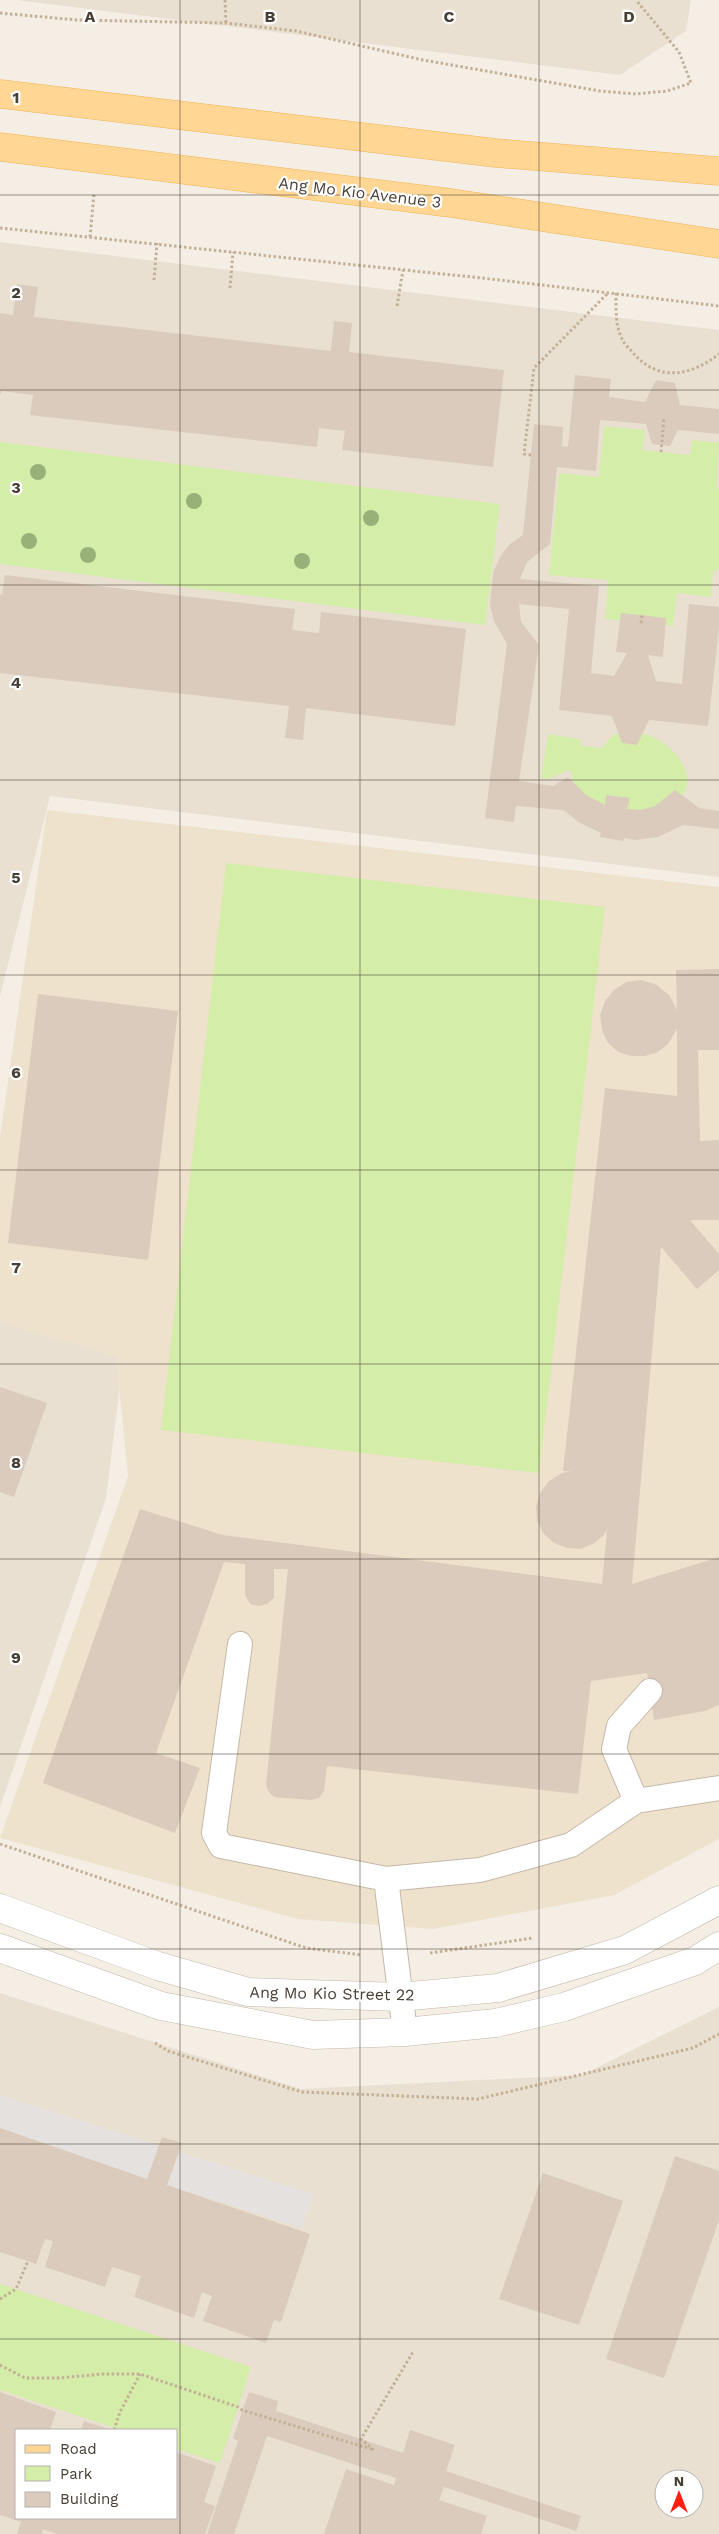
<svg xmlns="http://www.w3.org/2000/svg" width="719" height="2534" viewBox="0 0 719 2534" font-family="'Work Sans',sans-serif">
<rect width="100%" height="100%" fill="#f4eee5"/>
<g fill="#e9e0d2" fill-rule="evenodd">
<polygon points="16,0 691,0 686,31 620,75"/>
<polygon points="0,242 719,330 719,877 50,796 0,996"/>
<polygon points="0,1282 127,1327 106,1498 0,1807"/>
<path d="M 0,1993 L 301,2089 L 582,2075 L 719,2007 L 719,2534 L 0,2534 ZM 16,2430 L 176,2430 L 176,2518 L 16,2518 ZM 664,2479 L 694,2479 L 694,2509 L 664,2509 Z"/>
</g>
<polygon fill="#efe2cd" points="47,810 719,887 719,1839 614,1895 433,1929 298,1919 0,1838 128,1476 116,1356 0,1322 0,1137"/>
<g fill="#d4eda9">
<polygon points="604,426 645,430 643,450 690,455 692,440 719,443 717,488 719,489 719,568 713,573 711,597 677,593 673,626 605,619 608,580 549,575 559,473 599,477"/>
<polygon points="0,442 500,504 485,625 0,564"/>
<path d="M 620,732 C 631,732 641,732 651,736 C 671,744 700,774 682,796 C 666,816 606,813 587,799 C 578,792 572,781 570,770 L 548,779 L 541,778 L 548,734 L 579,739 L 582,746 L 602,748 L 611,737 Z"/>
<polygon points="226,863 605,907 539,1473 161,1430"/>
<polygon points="0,2284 251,2367 220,2463 176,2449 176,2430 121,2430 0,2390"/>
</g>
<polygon fill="#e4e1de" points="0,2095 313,2194 302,2228 0,2132"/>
<g fill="#dacbbc">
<polygon points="17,284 38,287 34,317 331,351 334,321 352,323 349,352 504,370 493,467 342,450 345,431 319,428 317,447 30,415 33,395 2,391 0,395 0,313 13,315"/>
<polygon points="575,375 611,379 609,397 645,402 656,380 675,383 680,405 719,409 719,434 678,430 670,446 652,444 646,424 600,420 596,471 557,467 550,544 527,562 520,579 599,586 591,673 614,676 627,653 616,652 621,613 666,618 663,657 648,655 656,681 682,684 689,604 719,607 719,628 708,726 649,720 637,745 622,743 612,716 559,710 569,609 519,604 521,622 539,645 519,781 553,786 568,777 586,795 605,805 606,795 630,798 627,809 641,810 655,806 675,790 699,808 719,811 719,829 683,825 658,837 635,840 624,838 623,841 600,837 601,833 580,823 563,810 516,806 514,822 485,818 507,644 494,621 490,606 493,573 500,557 510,544 523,535 534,424 563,427 562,446 568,447"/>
<polygon points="5,575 295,609 292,630 319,633 321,612 466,629 455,726 306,708 303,740 285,738 289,706 0,673 0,594 2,595"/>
<polygon points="719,969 719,1050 698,1050 700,1141 719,1140 719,1220 690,1220 719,1254 719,1270 697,1289 661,1247 632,1584 719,1557 719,1705 705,1711 654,1720 647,1673 591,1681 578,1794 327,1766 324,1791 319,1798 311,1800 274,1797 268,1791 266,1785 288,1569 274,1569 274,1598 267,1604 259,1606 250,1604 245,1595 245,1564 224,1562 156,1753 200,1768 175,1833 43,1783 140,1509 223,1535 602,1584 607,1530 604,1535 593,1544 580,1549 567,1548 554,1543 544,1534 537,1521 536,1507 540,1493 549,1481 562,1473 571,1471 563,1471 605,1088 677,1096 677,1029 668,1044 658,1052 645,1056 631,1056 618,1052 608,1043 602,1030 600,1015 605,1001 614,990 626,982 641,980 657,985 670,996 677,1010 676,970"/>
<polygon points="38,994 178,1011 148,1260 8,1243"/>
<polygon points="0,1387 47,1403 14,1497 0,1492"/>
<polygon points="0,2128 147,2179 162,2137 182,2143 167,2185 310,2234 281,2322 274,2320 266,2343 203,2321 212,2296 202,2292 194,2318 134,2297 141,2276 112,2267 105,2287 45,2267 53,2241 45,2239 36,2264 0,2252"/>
<polygon points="675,2156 719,2171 719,2220 664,2378 606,2359"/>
<polygon points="543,2173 623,2201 579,2325 499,2299"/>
<polygon points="0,2392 56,2412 50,2430 16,2430 16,2518 176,2518 176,2452 216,2466 204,2502 215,2506 205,2534 57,2534 43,2529 42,2534 17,2534 21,2522 0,2515"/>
<polygon points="249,2392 278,2401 276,2411 403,2453 410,2430 455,2445 446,2471 581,2516 576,2531 444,2487 439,2500 487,2516 481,2534 324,2534 346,2469 394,2485 396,2478 267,2436 234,2534 207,2534 238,2441 233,2438"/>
<polygon points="84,2421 112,2430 81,2430"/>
</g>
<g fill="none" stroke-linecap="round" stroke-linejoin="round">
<g stroke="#c4b8a9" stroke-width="26">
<g id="service">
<polyline points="240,1644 214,1833 221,1846 386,1879 480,1870 571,1845 636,1801 719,1788"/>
<polyline points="636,1801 614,1749 619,1726 650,1691"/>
<polyline points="386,1879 405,2032"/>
</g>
</g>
<g stroke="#c4b8a9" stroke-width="29">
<g id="minor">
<polyline points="0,1908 158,1966 248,1992 400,1997 498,1988 625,1950 719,1900"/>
<polyline points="0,1948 161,2006 313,2035 405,2032 496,2023 564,2007 695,1961 719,1946"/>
</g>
</g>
<g stroke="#efb457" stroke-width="29">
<g id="primary">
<polyline points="0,94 496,153 719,171"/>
<polyline points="0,147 451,203 719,244"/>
</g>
</g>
<g stroke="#c4b096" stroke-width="3" stroke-dasharray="2.5 2.5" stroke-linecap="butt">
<polyline points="225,0 226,23"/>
<polyline points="0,13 77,20 226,23 296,31 423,60 600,91 636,94 667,91 691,83 679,52 636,0"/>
<polyline points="0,228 491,279 719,306"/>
<polyline points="90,237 94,194"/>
<polyline points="154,280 157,243"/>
<polyline points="230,288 233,252"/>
<path d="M 616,293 C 616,309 615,325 622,339 C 624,344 630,349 634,354 C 660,383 692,375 719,354"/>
<polyline points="397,306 403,270"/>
<polyline points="661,452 664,418"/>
<polyline points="531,455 524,454 534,368 608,293"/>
<polyline points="641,623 642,615"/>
<polyline points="0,1844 306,1948 362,1955"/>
<polyline points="430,1953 533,1938"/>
<polyline points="155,2043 168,2051 302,2092 478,2099 693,2048 719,2034"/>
<polyline points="0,2299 16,2289 28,2261"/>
<polyline points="0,2365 25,2378 59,2378 102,2374 140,2374 238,2407 242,2410 374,2450 361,2439 413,2352"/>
<polyline points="114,2430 120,2412 140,2374"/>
</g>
<use href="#service" stroke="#fff" stroke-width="24"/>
<use href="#minor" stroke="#fff" stroke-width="28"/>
<use href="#primary" stroke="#ffd693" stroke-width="28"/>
</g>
<g fill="#98b179">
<circle cx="38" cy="472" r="8"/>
<circle cx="194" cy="501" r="8"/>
<circle cx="371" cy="518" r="8"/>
<circle cx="29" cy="541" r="8"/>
<circle cx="88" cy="555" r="8"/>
<circle cx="302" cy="561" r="8"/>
</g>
<path fill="none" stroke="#473e34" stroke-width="1" stroke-opacity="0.55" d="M 180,0 L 180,2534M 360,0 L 360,2534M 539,0 L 539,2534M 0,195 L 719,195M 0,390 L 719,390M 0,585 L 719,585M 0,780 L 719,780M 0,975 L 719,975M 0,1170 L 719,1170M 0,1364 L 719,1364M 0,1559 L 719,1559M 0,1754 L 719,1754M 0,1949 L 719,1949M 0,2144 L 719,2144M 0,2339 L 719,2339"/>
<g text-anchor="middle" stroke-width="4.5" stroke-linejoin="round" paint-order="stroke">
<g font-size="16" fill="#473e34" stroke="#fff">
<text transform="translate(360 192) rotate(7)" y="6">Ang Mo Kio Avenue 3</text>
<text transform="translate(332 1993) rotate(1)" y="6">Ang Mo Kio Street 22</text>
</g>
</g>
<g font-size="16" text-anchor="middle" font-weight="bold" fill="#473e34" stroke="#fff" stroke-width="4.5" stroke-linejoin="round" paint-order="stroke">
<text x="90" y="22">A</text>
<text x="270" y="22">B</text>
<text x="449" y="22">C</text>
<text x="629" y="22">D</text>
<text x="16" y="103">1</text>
<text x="16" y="298">2</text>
<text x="16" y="493">3</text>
<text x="16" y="688">4</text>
<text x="16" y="883">5</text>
<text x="16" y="1078">6</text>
<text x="16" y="1273">7</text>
<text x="16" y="1468">8</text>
<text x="16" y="1663">9</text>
</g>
<rect x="15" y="2429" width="162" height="90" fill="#ffffff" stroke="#b5b2ae"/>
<rect x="25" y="2445" width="25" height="8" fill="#ffd693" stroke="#b5b2ae"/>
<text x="60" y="2454" font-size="15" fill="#473e34">Road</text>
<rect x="25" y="2466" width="25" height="15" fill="#d4eda9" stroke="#b5b2ae"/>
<text x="60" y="2479" font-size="15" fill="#473e34">Park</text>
<rect x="25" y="2492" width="25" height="15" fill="#dacbbc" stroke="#b5b2ae"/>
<text x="60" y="2504" font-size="15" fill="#473e34">Building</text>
<g transform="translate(679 2494)"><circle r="24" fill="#ffffff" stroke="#b5b2ae"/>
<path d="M0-4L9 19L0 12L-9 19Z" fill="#ff1f11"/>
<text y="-8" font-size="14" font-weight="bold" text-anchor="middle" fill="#473e34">N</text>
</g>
</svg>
